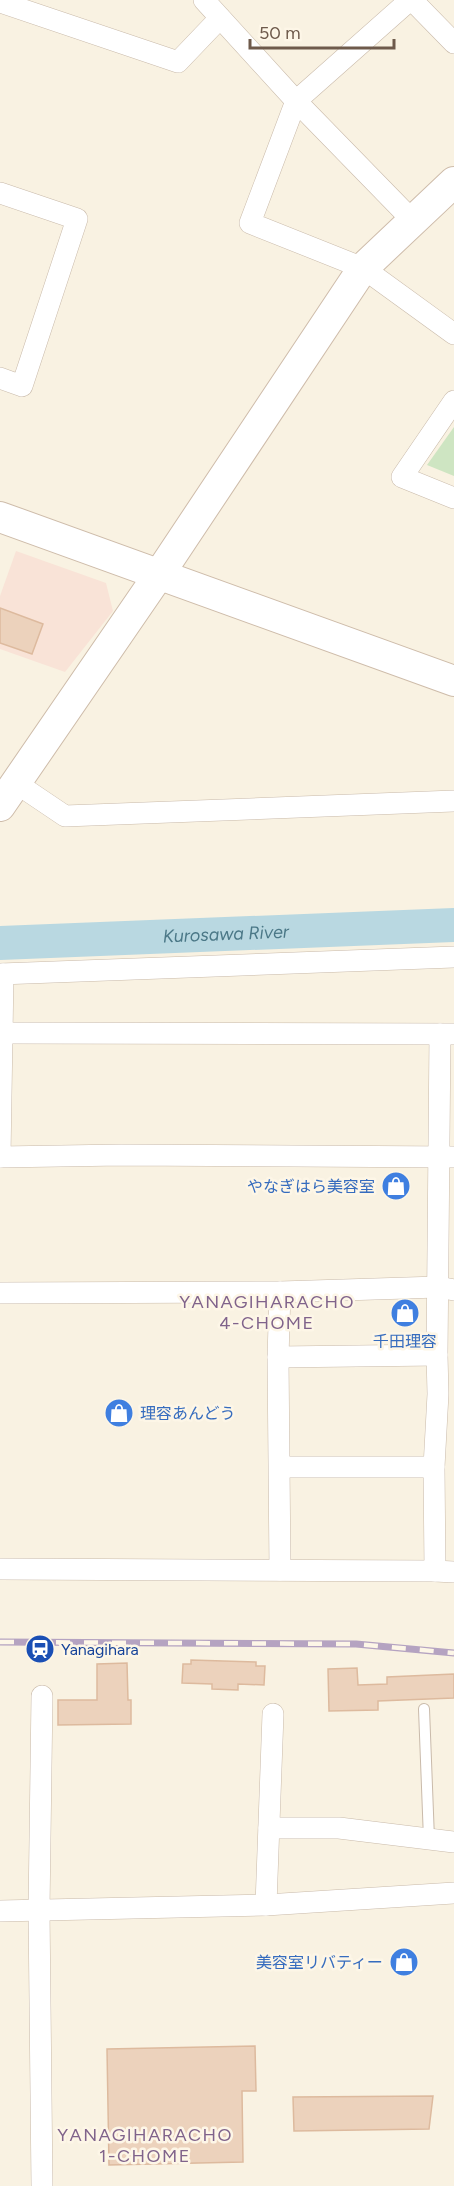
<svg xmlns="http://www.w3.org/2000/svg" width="454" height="2186" viewBox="0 0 454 2186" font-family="Figtree,'Noto Sans JP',sans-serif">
<rect width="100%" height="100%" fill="#f9f2e2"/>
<polygon fill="#f9e3d7" points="16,551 106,583 113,611 65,672 0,649 0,596"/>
<polygon fill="#cee5c2" points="454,427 454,476 427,465"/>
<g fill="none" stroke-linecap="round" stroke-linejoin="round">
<path stroke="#b9d8e1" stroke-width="34" id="s1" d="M 0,943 L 454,925"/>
</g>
<g fill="#ecd2bc" stroke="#ddba9e" stroke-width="1.5">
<polygon points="0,608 43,624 32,654 0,643"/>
<polygon points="191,1660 256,1662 256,1666 265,1666 264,1685 238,1684 238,1690 212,1689 212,1684 182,1683 183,1664 191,1664"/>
<polygon points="127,1663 128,1700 131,1700 131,1724 58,1725 58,1700 97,1700 97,1664"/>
<polygon points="357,1668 358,1685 387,1684 387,1677 454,1674 454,1698 378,1701 378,1710 329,1711 328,1669"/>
<polygon points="255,2046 256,2091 242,2091 243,2162 109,2165 107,2049"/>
<polygon points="433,2096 429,2129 294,2131 293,2097"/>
</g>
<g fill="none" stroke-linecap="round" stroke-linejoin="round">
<g stroke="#c9baaa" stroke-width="12">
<polyline id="lane" points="424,1709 429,1839"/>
</g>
<g stroke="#c9baaa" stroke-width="22">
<g id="street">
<polyline points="204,0 296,101 413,221"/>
<polyline points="410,0 296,101 250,223 363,268 454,334"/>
<polyline points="412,0 454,43"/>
<polyline points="0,2 178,62 220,18"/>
<polyline points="0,193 77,219 22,386 0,378"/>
<polyline points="454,401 402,477 454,498"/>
<polyline points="16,783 65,816 454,801"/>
<polyline points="0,974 454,957"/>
<polyline points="2,1033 454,1034"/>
<polyline points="0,1157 121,1155 454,1157"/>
<polyline points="0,1157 3,974"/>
<polyline points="0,1293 280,1292 438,1287 454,1290"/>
<polyline points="278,1357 437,1355"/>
<polyline points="280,1467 434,1467"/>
<polyline points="0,1569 435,1571 454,1572"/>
<polyline points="280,1570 278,1357 280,1292"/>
<polyline points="435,1571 434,1467 438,1394 437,1355 440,1034"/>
<polyline points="269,1828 339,1828 454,1842"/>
<polyline points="266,1905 273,1714"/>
<polyline points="0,1911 266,1905 454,1893"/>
<polyline points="42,2186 39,1910 42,1696"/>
</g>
</g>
<g stroke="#cebcaa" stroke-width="32">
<g id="secondary">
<polyline points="0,517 454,681"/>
<polyline points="0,806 160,573 363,268 454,182"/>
</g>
</g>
<use href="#lane" stroke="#fff" stroke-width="10"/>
<use href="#street" stroke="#fff" stroke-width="21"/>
<use href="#secondary" stroke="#fff" stroke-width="30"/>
<g stroke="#b5a3c1" stroke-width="7">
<polyline id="rail" points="0,1642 356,1644 454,1653"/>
</g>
<use href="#rail" stroke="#fdf6e7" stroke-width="4.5" stroke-dasharray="14" stroke-linecap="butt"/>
</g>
<defs>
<g id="shop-disc" transform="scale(1.5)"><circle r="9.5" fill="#3f7fe0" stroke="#fdf6e7"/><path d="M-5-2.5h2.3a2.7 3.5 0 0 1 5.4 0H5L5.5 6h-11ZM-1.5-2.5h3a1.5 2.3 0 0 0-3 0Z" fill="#fff"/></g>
<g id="station-disc" transform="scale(1.5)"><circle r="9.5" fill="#1a4fb4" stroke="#fdf6e7"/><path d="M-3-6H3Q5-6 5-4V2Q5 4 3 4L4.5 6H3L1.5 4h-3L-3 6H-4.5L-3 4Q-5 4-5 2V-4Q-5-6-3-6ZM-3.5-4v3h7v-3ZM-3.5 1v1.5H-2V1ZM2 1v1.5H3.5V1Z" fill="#fff"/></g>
</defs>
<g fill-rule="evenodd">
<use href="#shop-disc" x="396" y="1186"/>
<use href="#shop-disc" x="405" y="1313"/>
<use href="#shop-disc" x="119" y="1413"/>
<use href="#station-disc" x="40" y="1649"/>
<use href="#shop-disc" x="404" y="1962"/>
</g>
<g text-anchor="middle" stroke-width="5" stroke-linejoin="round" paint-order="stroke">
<g font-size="16" fill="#366cbe" stroke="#fdf6e7" text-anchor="end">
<text x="375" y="1192">やなぎはら美容室</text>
<text x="405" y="1347" text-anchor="middle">千田理容</text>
<text x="140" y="1419" text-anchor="start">理容あんどう</text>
<text x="383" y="1968">美容室リバティー</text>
</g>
<g font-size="16" fill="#164399" stroke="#fdf6e7" text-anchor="start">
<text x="61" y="1655">Yanagihara</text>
</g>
<g font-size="18" font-style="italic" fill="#4b7887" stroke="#fdf6e7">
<text dy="6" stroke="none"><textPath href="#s1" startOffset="226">Kurosawa River</textPath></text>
</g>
<g font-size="18" letter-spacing="1.5" fill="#80638b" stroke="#fdf6e7">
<text x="267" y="1308">YANAGIHARACHO<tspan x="267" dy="21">4-CHOME</tspan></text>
<text x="145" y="2141">YANAGIHARACHO<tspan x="145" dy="21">1-CHOME</tspan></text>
</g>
</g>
<path d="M250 39v9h144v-9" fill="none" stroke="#6e5a4b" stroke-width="3"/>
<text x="259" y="39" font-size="18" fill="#6e5a4b" stroke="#fdf6e7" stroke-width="4.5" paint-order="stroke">50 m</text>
</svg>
